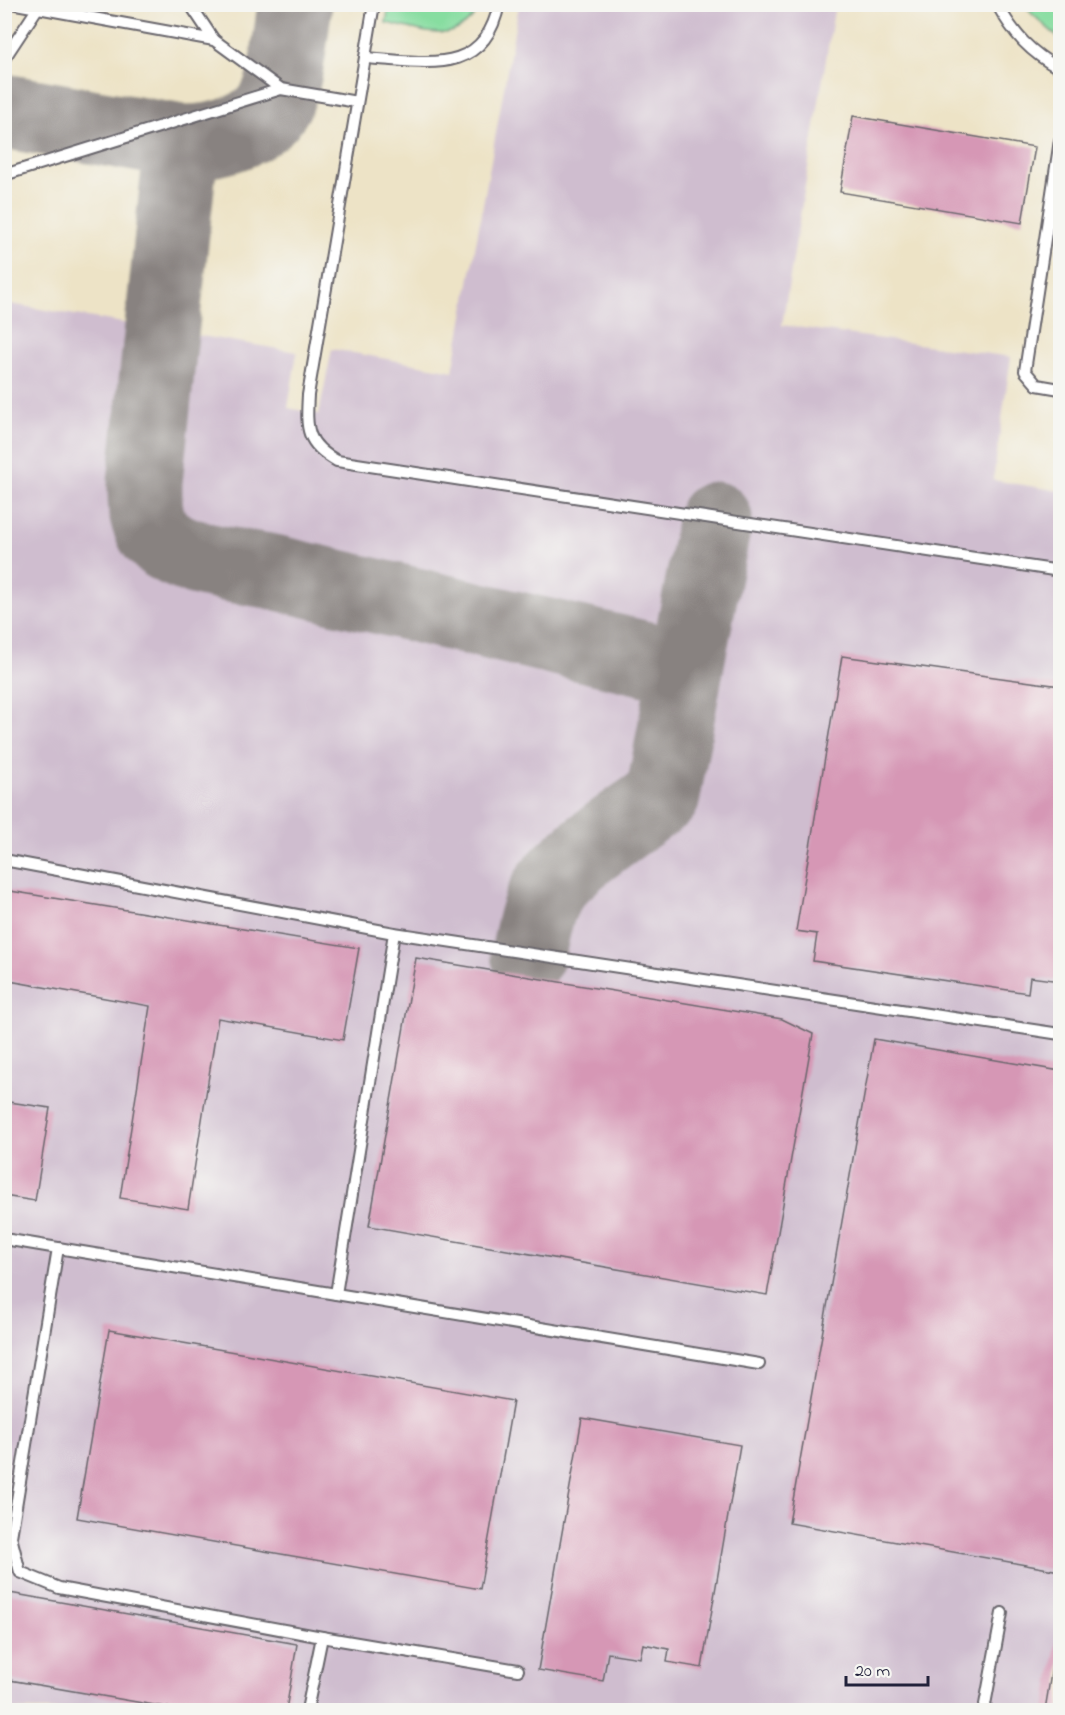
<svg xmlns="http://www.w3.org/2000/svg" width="1065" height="1715" viewBox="0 0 1065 1715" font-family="'Indie Flower',sans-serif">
<rect width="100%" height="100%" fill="#f6f6f2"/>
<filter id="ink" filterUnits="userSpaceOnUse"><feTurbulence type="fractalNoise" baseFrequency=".0167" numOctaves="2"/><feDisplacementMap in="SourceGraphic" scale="12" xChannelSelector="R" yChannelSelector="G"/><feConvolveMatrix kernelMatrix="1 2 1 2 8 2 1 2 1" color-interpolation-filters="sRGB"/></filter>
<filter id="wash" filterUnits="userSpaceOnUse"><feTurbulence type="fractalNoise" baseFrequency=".008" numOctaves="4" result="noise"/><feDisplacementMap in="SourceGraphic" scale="24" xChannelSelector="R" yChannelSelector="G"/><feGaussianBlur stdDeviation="1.35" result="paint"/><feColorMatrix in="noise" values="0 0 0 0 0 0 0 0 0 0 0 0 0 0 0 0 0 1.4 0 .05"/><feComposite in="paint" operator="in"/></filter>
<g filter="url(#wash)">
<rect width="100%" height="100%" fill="#ede3c6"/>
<polygon fill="#cfbdcf" points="519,5 835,5 782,325 1011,357 993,480 1060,491 1060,1710 5,1710 4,303 297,352 288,408 319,414 332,349 453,371"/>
<g fill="#87dda0" stroke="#54806e" stroke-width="1.5">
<path d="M 389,5 L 389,4 L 482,5 C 455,48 429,31 386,23 Z"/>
<polygon points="1025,5 1060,5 1060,39 1031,13"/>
</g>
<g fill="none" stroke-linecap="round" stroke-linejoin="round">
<g stroke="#888280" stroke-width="75">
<path d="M 4,111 L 182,142 C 220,142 269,130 281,88 C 289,61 291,31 295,4"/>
<path d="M 182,142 L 145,482 C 145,499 144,515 153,531 C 169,560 239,566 269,571 L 686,668 L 715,519"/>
<path d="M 528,954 C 533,931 536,907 550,887 C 572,857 631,820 663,796 L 686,668"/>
</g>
</g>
<g id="blocks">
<g fill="#d697b5">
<polygon points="853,116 1035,147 1022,223 840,192"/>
<polygon points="842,656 1060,686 1060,981 1030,977 1028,993 813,961 817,934 796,931"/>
<polygon points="4,890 359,948 343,1040 218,1018 188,1209 120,1198 150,1006 4,980"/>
<polygon points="416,958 782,1019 813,1034 767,1295 369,1226"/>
<polygon points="874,1039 1060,1071 1060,1571 789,1523"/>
<polygon points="9,1102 50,1108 35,1201 4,1196 4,1129"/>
<polygon points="109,1330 513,1401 480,1589 77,1518"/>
<polygon points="582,1418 740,1445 702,1668 667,1662 669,1649 643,1644 640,1658 608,1653 603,1681 538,1670"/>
<polygon points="4,1592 297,1644 286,1710 183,1710 4,1679"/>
<polygon points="1059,1625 1060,1710 1045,1710"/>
</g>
</g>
</g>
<g filter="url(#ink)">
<use href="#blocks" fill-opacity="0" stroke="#69666c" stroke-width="1.5"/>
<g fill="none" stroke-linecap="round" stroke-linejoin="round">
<g stroke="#69666c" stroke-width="14">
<g id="lane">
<polyline points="16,4 214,40 281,89"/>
<polyline points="190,4 214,40"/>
<path d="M 374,4 L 308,395 C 306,429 306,444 337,461 L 1060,571"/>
<path d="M 997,4 C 1014,35 1030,52 1060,69"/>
<path d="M 365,58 C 422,61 484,79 499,4"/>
<polyline points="4,59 37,9"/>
<polyline points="1060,140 1025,371 1037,385 1060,389"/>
<polyline points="4,175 281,89 357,102"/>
<polyline points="4,860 394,933 336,1294 58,1248 11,1537"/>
<polyline points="394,933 1060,1034"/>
<polyline points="4,1239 58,1248"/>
<polyline points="336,1294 759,1364"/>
<polyline points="4,1536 11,1537 20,1572 59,1588 322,1637"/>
<polyline points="307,1710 322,1637 518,1670"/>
<polyline points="984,1710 1002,1613"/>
</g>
</g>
<use href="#lane" stroke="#fff" stroke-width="10"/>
</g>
</g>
<rect width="1065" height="1715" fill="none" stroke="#f6f6f2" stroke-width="24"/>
<path d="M846 1676v9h82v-9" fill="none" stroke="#22223b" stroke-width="3"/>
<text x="855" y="1676" font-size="18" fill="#22223b" stroke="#f6f6f2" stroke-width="4.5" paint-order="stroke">20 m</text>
</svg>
